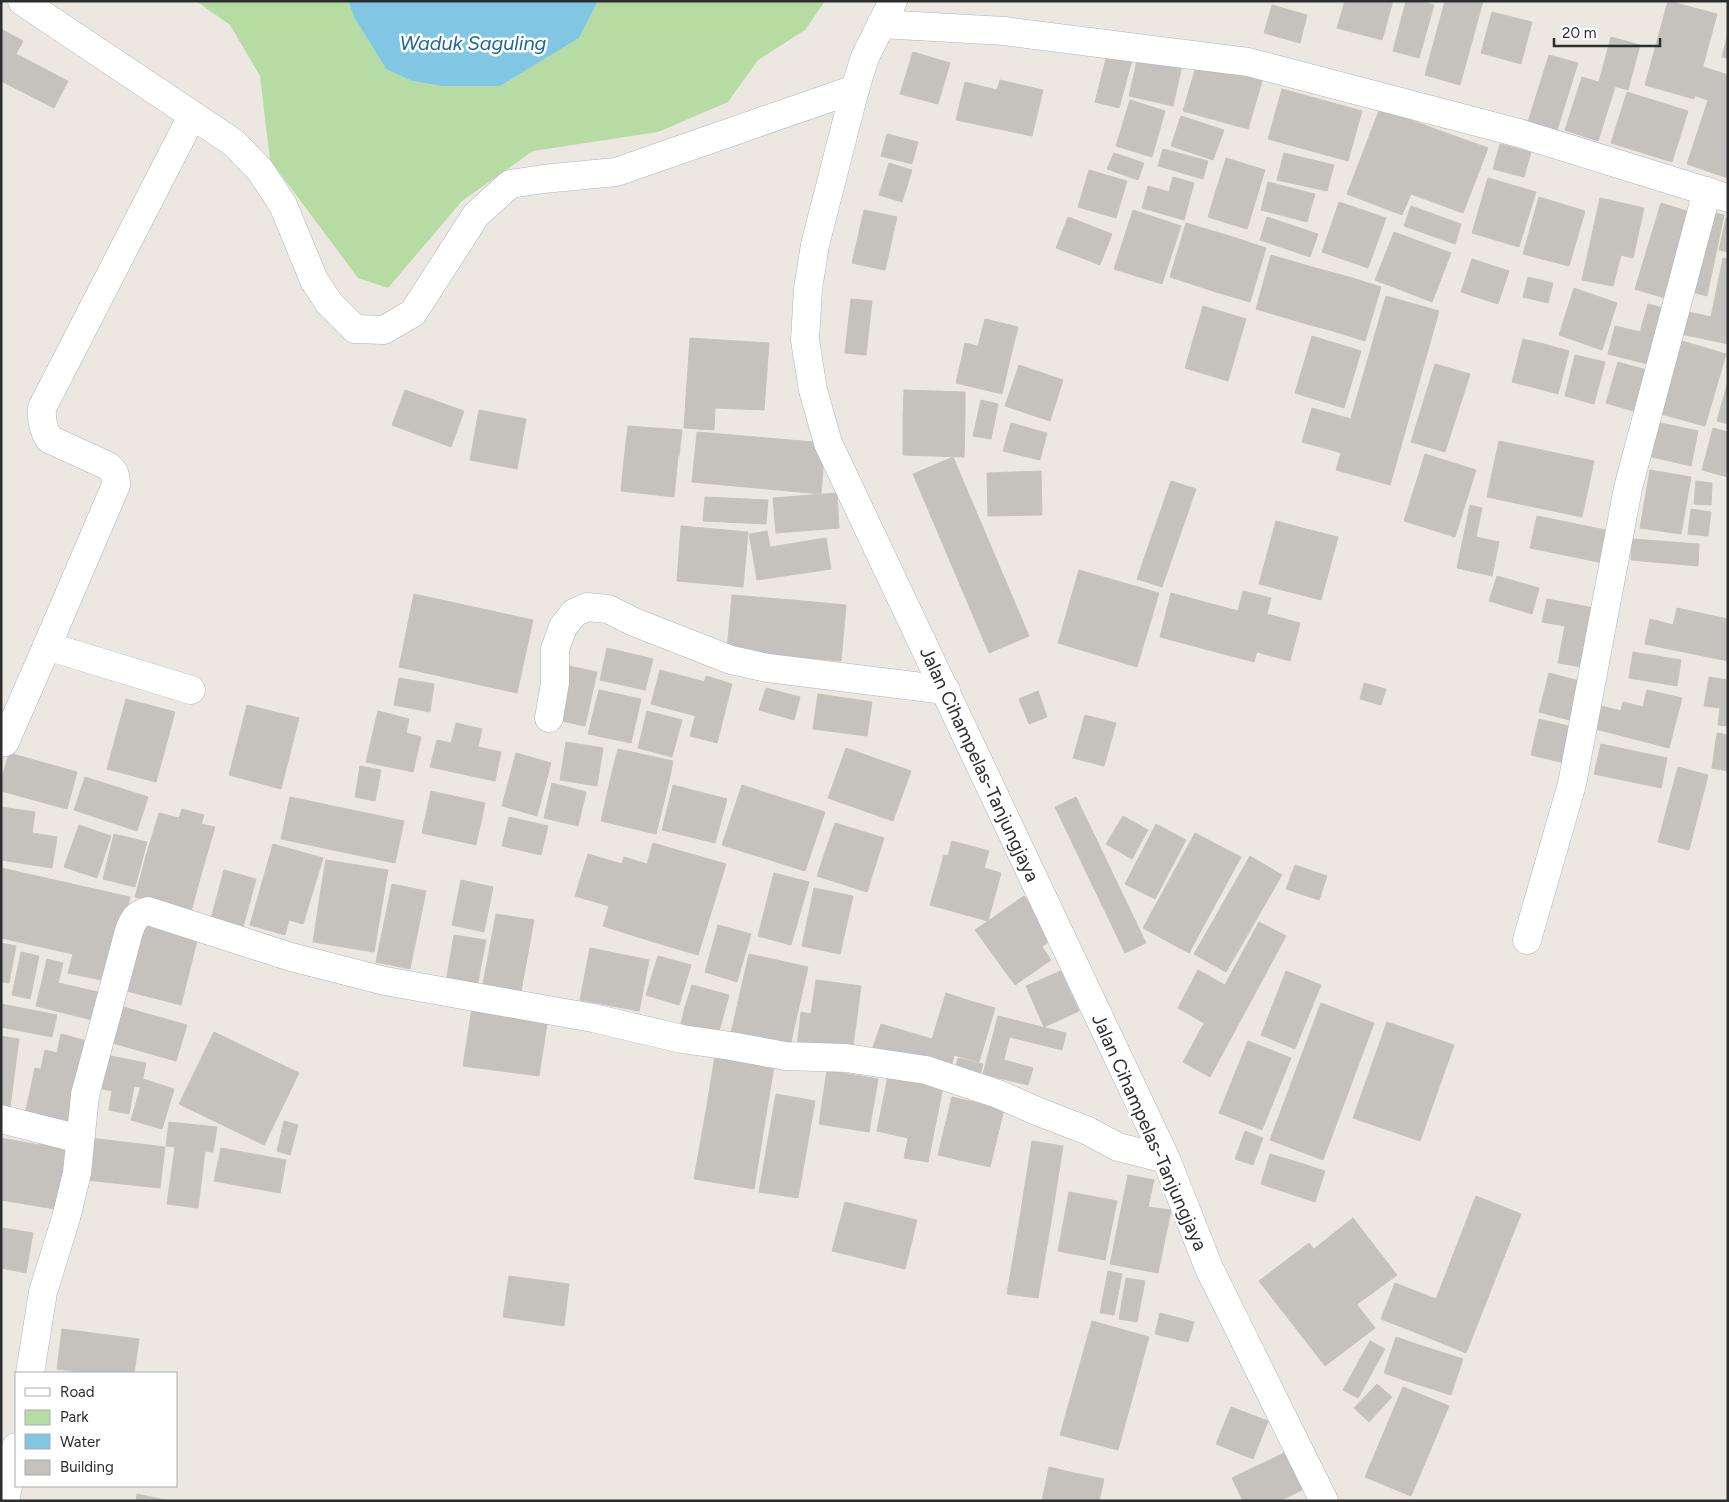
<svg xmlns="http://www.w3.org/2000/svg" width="1729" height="1502" viewBox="0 0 1729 1502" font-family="Figtree,sans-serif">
<rect width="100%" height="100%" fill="#ece8e1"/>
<polygon fill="#b6dca4" points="196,1 348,1 354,17 386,69 412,81 441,86 500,86 579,38 598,1 825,1 805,30 758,60 728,102 658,132 533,151 462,201 388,288 358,278 270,160 260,76 230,25"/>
<polygon fill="#81c6e2" points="348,1 598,1 579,38 500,86 441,86 412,81 386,69 354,17"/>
<g fill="#c5c1bd" stroke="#c8c3ba">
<polygon points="1345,1 1393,1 1382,40 1337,28"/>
<polygon points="1406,1 1420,1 1434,5 1419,58 1393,51"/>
<polygon points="1445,1 1483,1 1460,85 1425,75"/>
<polygon points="1668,1 1717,14 1694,99 1645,85"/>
<polygon points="1272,5 1307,15 1300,43 1264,33"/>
<polygon points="1492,12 1532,22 1521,64 1481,53"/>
<polygon points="1,29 23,41 16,54 68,81 54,108 1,81"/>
<polygon points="1728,34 1728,58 1722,57"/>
<polygon points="1611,37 1640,45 1628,90 1599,82"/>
<polygon points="1109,47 1134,53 1119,108 1095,102"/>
<polygon points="1139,51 1183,61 1173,106 1129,96"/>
<polygon points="913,52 950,63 938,104 900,94"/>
<polygon points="1549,55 1578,63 1557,130 1528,122"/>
<polygon points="1197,63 1262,81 1248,129 1183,111"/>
<polygon points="1694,64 1728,75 1728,120 1710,172 1687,164 1708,100 1684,92"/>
<polygon points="1582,77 1615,87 1598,141 1565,130"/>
<polygon points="1000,80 1043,90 1032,136 956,120 965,82 997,90"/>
<polygon points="1282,89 1322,100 1308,150 1268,139"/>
<polygon points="1627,92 1688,111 1672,162 1611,143"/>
<polygon points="1130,100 1165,111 1152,157 1116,146"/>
<polygon points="1322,100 1362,111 1348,161 1308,150"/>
<polygon points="1380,108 1435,129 1411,194 1355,173"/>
<polygon points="1181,116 1224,130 1213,160 1171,146"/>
<polygon points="1728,120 1728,178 1710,172"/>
<polygon points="1435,129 1488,148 1463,213 1411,194"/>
<polygon points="887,134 918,142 912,164 881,156"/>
<polygon points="1500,144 1531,152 1524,177 1493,169"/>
<polygon points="1163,149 1208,161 1203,179 1158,166"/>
<polygon points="1114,153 1144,163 1138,180 1107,169"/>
<polygon points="1284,153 1334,165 1327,191 1277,180"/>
<polygon points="1226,158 1265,170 1247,229 1208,217"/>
<polygon points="889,163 912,170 902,202 879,195"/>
<polygon points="1089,170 1127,181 1116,218 1078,207"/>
<polygon points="1355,173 1411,194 1402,215 1347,194"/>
<polygon points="1173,177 1194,183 1184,220 1142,208 1148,186 1169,192"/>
<polygon points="1488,178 1536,192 1519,247 1472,233"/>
<polygon points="1268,182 1315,194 1307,222 1261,210"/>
<polygon points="1539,197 1585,211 1569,266 1523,254"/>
<polygon points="1600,198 1644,208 1633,258 1621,255 1613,286 1582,280"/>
<polygon points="1339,202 1386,218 1368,268 1322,252"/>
<polygon points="1661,203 1693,213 1668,299 1635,289"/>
<polygon points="1411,206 1461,224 1455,244 1404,226"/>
<polygon points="864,210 897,217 885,270 852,263"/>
<polygon points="1133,210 1181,226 1162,284 1114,269"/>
<polygon points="1711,212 1724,215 1707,296 1695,293"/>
<polygon points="1068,217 1112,234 1100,265 1056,248"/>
<polygon points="1267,217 1318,234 1310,257 1260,240"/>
<polygon points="1726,218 1728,219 1728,252 1719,250"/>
<polygon points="1186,223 1233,237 1216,292 1170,277"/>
<polygon points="1394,232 1451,253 1432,302 1375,280"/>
<polygon points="1233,237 1266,248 1250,302 1216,292"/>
<polygon points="1271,255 1319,269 1303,323 1256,309"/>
<polygon points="1723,258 1728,259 1728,344 1681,334 1685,311 1711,317"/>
<polygon points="1472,259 1509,271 1498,304 1461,292"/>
<polygon points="1319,269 1349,277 1333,331 1303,323"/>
<polygon points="1349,277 1381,287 1365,341 1333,331"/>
<polygon points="1528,277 1553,283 1548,303 1523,297"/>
<polygon points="1574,288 1617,303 1602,350 1559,335"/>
<polygon points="1386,296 1439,311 1390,485 1336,470"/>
<polygon points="851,299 872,301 866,355 845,353"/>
<polygon points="1648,304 1667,309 1652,365 1608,354 1615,326 1640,332"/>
<polygon points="1203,306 1246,319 1228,381 1185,368"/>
<polygon points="985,319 1018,327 1011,355 978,346"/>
<polygon points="1312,336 1361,351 1344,408 1295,393"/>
<polygon points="690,338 769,343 764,410 715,408 714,430 684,428"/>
<polygon points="1523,339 1544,344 1532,387 1512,382"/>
<polygon points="1679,340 1726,354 1705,426 1657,413"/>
<polygon points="965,343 1011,355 1002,394 956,383"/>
<polygon points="1544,344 1569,351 1558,394 1532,387"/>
<polygon points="1575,355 1605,362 1594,404 1565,396"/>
<polygon points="1618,362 1650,371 1637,412 1606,403"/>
<polygon points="1435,364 1470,374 1445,452 1411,442"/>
<polygon points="1019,365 1063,380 1050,421 1005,406"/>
<polygon points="1728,381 1728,424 1717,421"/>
<polygon points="405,390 464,411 451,447 392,425"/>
<polygon points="904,390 965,392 965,419 903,418"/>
<polygon points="981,400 998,404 991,439 973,436"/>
<polygon points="1312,408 1351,419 1342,453 1302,442"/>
<polygon points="479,410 526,419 517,469 470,460"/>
<polygon points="903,418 965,419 964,457 903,455"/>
<polygon points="1656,422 1698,431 1691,466 1648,456"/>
<polygon points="1011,423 1047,433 1040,460 1003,451"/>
<polygon points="628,426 682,430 679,456 625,451"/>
<polygon points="1713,428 1728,432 1728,477 1702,470"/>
<polygon points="697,432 825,443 821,494 692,482"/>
<polygon points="1499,441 1594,461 1582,517 1487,497"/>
<polygon points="625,451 678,456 674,497 621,491"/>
<polygon points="1425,454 1476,470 1455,537 1404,521"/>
<polygon points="953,457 1029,636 989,653 913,474"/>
<polygon points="1650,470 1691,477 1681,534 1640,528"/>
<polygon points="1041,471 1042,515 988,516 987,473"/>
<polygon points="1171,481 1196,489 1162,587 1137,579"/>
<polygon points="1696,481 1712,483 1711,505 1694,504"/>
<polygon points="837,493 839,528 776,533 773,498"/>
<polygon points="705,497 768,500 766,524 703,521"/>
<polygon points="1470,505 1482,508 1476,537 1499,542 1492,576 1457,568"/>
<polygon points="1691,509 1711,512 1708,536 1688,534"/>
<polygon points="1537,516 1610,531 1603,563 1530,548"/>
<polygon points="1276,521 1306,529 1290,592 1259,584"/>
<polygon points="681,526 748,532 743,587 677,581"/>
<polygon points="1306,529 1338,537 1321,600 1290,592"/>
<polygon points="767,531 770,547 752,550 749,534"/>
<polygon points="826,538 831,569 757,580 752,550"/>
<polygon points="1632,539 1699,544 1698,566 1631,560"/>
<polygon points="1079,570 1159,593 1137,667 1058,643"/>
<polygon points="1497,576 1539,588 1532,614 1489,601"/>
<polygon points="1243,591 1271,598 1254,662 1160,637 1171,593 1238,611"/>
<polygon points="414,594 533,620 517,693 399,667"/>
<polygon points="732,595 792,600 787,656 727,650"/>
<polygon points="1547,599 1599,609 1588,668 1558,663 1565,626 1542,622"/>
<polygon points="792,600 846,605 841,661 787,656"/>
<polygon points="1677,608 1728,619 1728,661 1645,644 1650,619 1673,625"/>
<polygon points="1267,614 1300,623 1290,661 1257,652"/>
<polygon points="607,648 653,659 645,690 600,680"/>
<polygon points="1633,652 1681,660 1677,686 1629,678"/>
<polygon points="569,666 597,672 585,726 557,720"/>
<polygon points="660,670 705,682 696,716 651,704"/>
<polygon points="1549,673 1587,683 1577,722 1539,712"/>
<polygon points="706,676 732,684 717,743 690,736"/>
<polygon points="1709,677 1728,680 1728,726 1718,725 1720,708 1704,706"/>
<polygon points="399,678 434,684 430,712 394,705"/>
<polygon points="1364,683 1386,689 1381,705 1360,699"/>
<polygon points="766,688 800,697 794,720 759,710"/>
<polygon points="599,690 641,699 631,743 588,734"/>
<polygon points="1647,690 1682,698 1669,748 1615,734 1623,702 1643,707"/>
<polygon points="1038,691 1047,717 1029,724 1019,699"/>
<polygon points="818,694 872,702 867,736 813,729"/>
<polygon points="126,699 175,712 156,782 107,769"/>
<polygon points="247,705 299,718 281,789 229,775"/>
<polygon points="1597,705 1621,711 1615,734 1591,728"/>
<polygon points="378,711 409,719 406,733 421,737 413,772 366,762"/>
<polygon points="647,711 682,720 672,757 638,748"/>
<polygon points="1085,715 1116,723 1104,766 1073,758"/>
<polygon points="1539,719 1577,728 1569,764 1531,755"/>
<polygon points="456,723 482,729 478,747 501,752 495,781 430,767 437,740 451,743"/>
<polygon points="1717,733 1728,735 1728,771 1712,768"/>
<polygon points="566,742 603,748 597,786 560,780"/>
<polygon points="1601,744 1667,758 1661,788 1594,774"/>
<polygon points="846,748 911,771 893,821 828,798"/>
<polygon points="618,749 673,761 669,781 613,768"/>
<polygon points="9,753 77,772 67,809 1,791 1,781"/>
<polygon points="516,753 551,763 537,816 502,806"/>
<polygon points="360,766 381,770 375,801 355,797"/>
<polygon points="1678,767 1708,775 1689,850 1658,842"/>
<polygon points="613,768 669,781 656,834 601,821"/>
<polygon points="85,777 148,797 137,831 74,810"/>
<polygon points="552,783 586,792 578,826 544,818"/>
<polygon points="673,785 727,799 715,843 662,830"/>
<polygon points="742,785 825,812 805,871 722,845"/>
<polygon points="431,791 485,803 476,845 422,833"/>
<polygon points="290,797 404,821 395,863 281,839"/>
<polygon points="1076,797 1146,943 1125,953 1055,807"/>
<polygon points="1,807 35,812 32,833 57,837 52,868 1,860"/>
<polygon points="182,809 204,815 201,824 215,827 202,871 146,856 159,813 179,818"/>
<polygon points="1123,816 1148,830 1132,859 1106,844"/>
<polygon points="509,817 548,826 541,855 502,846"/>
<polygon points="835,823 884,838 867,892 817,876"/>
<polygon points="1156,824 1186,840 1155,899 1125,884"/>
<polygon points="79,825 111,836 97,878 64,867"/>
<polygon points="1195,833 1241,857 1189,953 1143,928"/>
<polygon points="114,834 147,842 135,887 103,879"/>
<polygon points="952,841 989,851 984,868 1001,873 988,921 930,905 944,855 948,856"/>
<polygon points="653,843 684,852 657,943 603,926 624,857 647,864"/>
<polygon points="273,844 323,858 303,924 289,920 285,935 250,925"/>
<polygon points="684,852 726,864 698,955 657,943"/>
<polygon points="588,854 622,864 609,906 575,896"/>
<polygon points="146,856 202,871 191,912 135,897"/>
<polygon points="1250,856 1282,875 1226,972 1194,954"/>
<polygon points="326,860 388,870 383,899 321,889"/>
<polygon points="1295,865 1327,876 1319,900 1286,889"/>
<polygon points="1,868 130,897 110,982 68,973 73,954 1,938"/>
<polygon points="224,870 256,879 242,931 210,922"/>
<polygon points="774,873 809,882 791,945 758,936"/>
<polygon points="461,880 493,887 484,932 452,925"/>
<polygon points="392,884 426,891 410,969 376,962"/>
<polygon points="814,888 853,896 840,954 802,946"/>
<polygon points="321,889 383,899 374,952 313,942"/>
<polygon points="1024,896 1054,937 1042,947 1051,960 1015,985 975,930"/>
<polygon points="496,914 534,920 521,991 483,984"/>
<polygon points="136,921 198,937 181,1005 119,989"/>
<polygon points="1259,922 1286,936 1210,1077 1183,1062"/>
<polygon points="718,925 751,934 737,982 705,972"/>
<polygon points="454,935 486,940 477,987 446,982"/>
<polygon points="1,943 16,946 9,983 1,982"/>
<polygon points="590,948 649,960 639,1011 580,1000"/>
<polygon points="21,952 39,956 30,999 12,995"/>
<polygon points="749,954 808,967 790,1046 731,1033"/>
<polygon points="658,956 691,965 679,1005 646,995"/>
<polygon points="47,959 63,963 58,983 98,992 92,1020 36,1006"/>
<polygon points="1198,970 1225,985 1204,1023 1178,1008"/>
<polygon points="1061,971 1079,1011 1044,1027 1026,986"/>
<polygon points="1286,971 1321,985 1295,1049 1261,1035"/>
<polygon points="816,980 861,986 852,1054 797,1047 801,1012 811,1014"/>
<polygon points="692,985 729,995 723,1017 685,1007"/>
<polygon points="946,993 970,1001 950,1070 925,1062"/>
<polygon points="970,1001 995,1008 979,1062 954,1055"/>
<polygon points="1321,1003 1374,1023 1323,1160 1270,1140"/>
<polygon points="1,1004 57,1015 52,1037 1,1027"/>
<polygon points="113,1004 187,1025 176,1061 102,1040"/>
<polygon points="472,1007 548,1017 539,1076 463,1066"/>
<polygon points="685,1007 723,1017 716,1042 679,1031"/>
<polygon points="998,1016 1014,1020 999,1078 983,1074"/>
<polygon points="1014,1020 1066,1033 1062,1050 1010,1037"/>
<polygon points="1387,1022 1454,1045 1420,1141 1353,1118"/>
<polygon points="881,1024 932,1039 925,1062 873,1047"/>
<polygon points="214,1032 299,1073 264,1145 179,1104"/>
<polygon points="61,1034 84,1040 81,1058 57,1053"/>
<polygon points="1,1036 19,1039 9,1115 1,1113"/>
<polygon points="1248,1041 1291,1058 1262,1130 1219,1113"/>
<polygon points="45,1050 87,1060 83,1078 41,1069"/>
<polygon points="716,1050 775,1060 765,1121 706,1111"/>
<polygon points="101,1054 146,1063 141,1087 134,1086 129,1114 109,1110 112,1091 94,1087"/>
<polygon points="958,1058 983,1064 978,1084 953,1078"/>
<polygon points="1004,1060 1033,1068 1028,1085 999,1078"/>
<polygon points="35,1068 83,1078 78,1098 31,1087"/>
<polygon points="827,1070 878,1079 869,1132 819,1124"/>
<polygon points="888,1076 943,1087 928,1162 904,1158 908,1138 877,1131"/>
<polygon points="143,1079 174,1089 162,1129 131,1120"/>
<polygon points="31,1087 78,1098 72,1128 24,1118"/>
<polygon points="776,1094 815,1101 798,1198 759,1192"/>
<polygon points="952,1097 1004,1109 990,1167 938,1155"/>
<polygon points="706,1111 765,1121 754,1189 694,1179"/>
<polygon points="284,1121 298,1125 290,1155 277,1151"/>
<polygon points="169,1122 217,1127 213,1152 205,1151 198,1208 167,1204 175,1147 166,1146"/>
<polygon points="1245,1131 1263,1138 1253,1165 1235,1159"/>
<polygon points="1,1138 39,1145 40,1141 64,1145 64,1149 71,1151 61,1210 1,1200"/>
<polygon points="90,1138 165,1147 160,1188 86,1180"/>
<polygon points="1032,1141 1063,1146 1051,1222 1020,1217"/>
<polygon points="221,1148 286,1160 280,1193 214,1181"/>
<polygon points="1270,1154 1297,1162 1288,1193 1261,1184"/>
<polygon points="1297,1162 1325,1171 1315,1202 1288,1193"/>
<polygon points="1128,1175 1154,1180 1148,1207 1171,1210 1158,1273 1110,1264"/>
<polygon points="1069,1192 1117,1201 1105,1260 1058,1251"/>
<polygon points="1476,1196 1521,1214 1466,1353 1422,1335"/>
<polygon points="845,1202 917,1220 905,1269 832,1251"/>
<polygon points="1020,1217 1051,1222 1038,1298 1007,1294"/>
<polygon points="1353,1218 1397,1275 1356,1305 1314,1249"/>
<polygon points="3,1228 33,1233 26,1273 1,1268 1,1238"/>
<polygon points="1309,1243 1375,1328 1325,1366 1259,1281"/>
<polygon points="1108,1271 1122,1274 1114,1315 1100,1313"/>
<polygon points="509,1276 569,1284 564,1326 503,1317"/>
<polygon points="1126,1278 1145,1281 1137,1322 1119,1319"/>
<polygon points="1395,1283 1436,1299 1422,1335 1381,1319"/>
<polygon points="1160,1313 1194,1322 1188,1342 1155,1334"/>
<polygon points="1092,1321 1149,1337 1118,1450 1060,1435"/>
<polygon points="62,1329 139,1339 134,1373 88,1373 57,1369"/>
<polygon points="1396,1337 1416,1344 1404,1380 1384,1373"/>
<polygon points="1370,1341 1385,1349 1358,1398 1343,1390"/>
<polygon points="1416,1344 1463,1359 1451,1395 1404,1380"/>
<polygon points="1377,1384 1392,1397 1369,1422 1354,1408"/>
<polygon points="1403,1387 1449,1406 1411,1496 1365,1477"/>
<polygon points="1231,1407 1268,1421 1253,1459 1216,1444"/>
<polygon points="1286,1452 1304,1489 1280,1501 1243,1501 1232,1478"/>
<polygon points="1049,1467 1074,1473 1068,1501 1042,1501"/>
<polygon points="1074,1473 1104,1479 1099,1501 1068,1501"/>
<polygon points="137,1494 165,1500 165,1501 136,1501"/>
</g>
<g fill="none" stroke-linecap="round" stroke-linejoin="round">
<g stroke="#b1b2bb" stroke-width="29">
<g id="street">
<polyline points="881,24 1004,31 1248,62 1519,133 1728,198"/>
<path d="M 191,690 L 47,646 L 116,485 C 116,476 115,472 108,466 L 49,439 C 43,429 41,420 42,408 L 192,116"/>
<polyline points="549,718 555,683 555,649 563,627 574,613 587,607 608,609 634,622 731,660 768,668 946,690"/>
<polyline points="5,742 47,646"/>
<polyline points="1527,940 1572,784 1628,488 1707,191"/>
<polyline points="1,1119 80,1139"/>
<path d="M 30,1373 L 43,1292 L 66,1218 L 77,1173 L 85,1095 L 129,931 C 133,920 136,914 148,911 L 291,957 L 385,981 L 593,1018 L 682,1039 L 731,1046 L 785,1056 L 846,1058 L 926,1070 L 998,1094 L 1039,1112 L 1086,1130 L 1118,1147 L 1166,1159"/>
<polyline points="5,1501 16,1447"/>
</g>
</g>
<g stroke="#b1b2bb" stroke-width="29">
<g id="secondary">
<polyline points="22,1 234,143 260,170 283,205 314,280 329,303 355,329 384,330 413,313 476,215 510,184 543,179 616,172 855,89"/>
<polyline points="893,1 865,57 855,89 815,245 808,289 805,340 813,390 828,443 1166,1159 1209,1268 1324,1501"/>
</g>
</g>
<use href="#street" stroke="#fff" stroke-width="28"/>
<use href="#secondary" stroke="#fff" stroke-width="28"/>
</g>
<g text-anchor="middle" stroke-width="5" stroke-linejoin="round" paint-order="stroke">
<g font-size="19" fill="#2d2d2d" stroke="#fff">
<text transform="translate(980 764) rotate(65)" y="7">Jalan Cihampelas-Tanjungjaya</text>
<text transform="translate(1150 1132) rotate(66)" y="7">Jalan Cihampelas-Tanjungjaya</text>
</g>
<g font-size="20" font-style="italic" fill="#1e6790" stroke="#fff">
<text x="473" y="50">Waduk Saguling</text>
</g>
</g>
<rect width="1729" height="1502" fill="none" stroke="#2d2d2d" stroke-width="5"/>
<rect x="15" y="1372" width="162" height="115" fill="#ffffff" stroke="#ababab"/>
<rect x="25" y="1388" width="25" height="8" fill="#ffffff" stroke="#ababab"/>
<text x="60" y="1397" font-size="15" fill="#2d2d2d">Road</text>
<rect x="25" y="1410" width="25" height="15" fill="#b6dca4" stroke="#ababab"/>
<text x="60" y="1422" font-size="15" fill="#2d2d2d">Park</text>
<rect x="25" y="1434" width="25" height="15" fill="#81c6e2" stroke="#ababab"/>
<text x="60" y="1447" font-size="15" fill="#2d2d2d">Water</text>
<rect x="25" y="1460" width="25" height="15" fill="#c5c1bd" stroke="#ababab"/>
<text x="60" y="1472" font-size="15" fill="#2d2d2d">Building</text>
<path d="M1554 38v8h106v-8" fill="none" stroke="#2d2d2d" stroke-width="2.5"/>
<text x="1562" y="38" font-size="15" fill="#2d2d2d" stroke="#ffffff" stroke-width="4" paint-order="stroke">20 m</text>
</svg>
